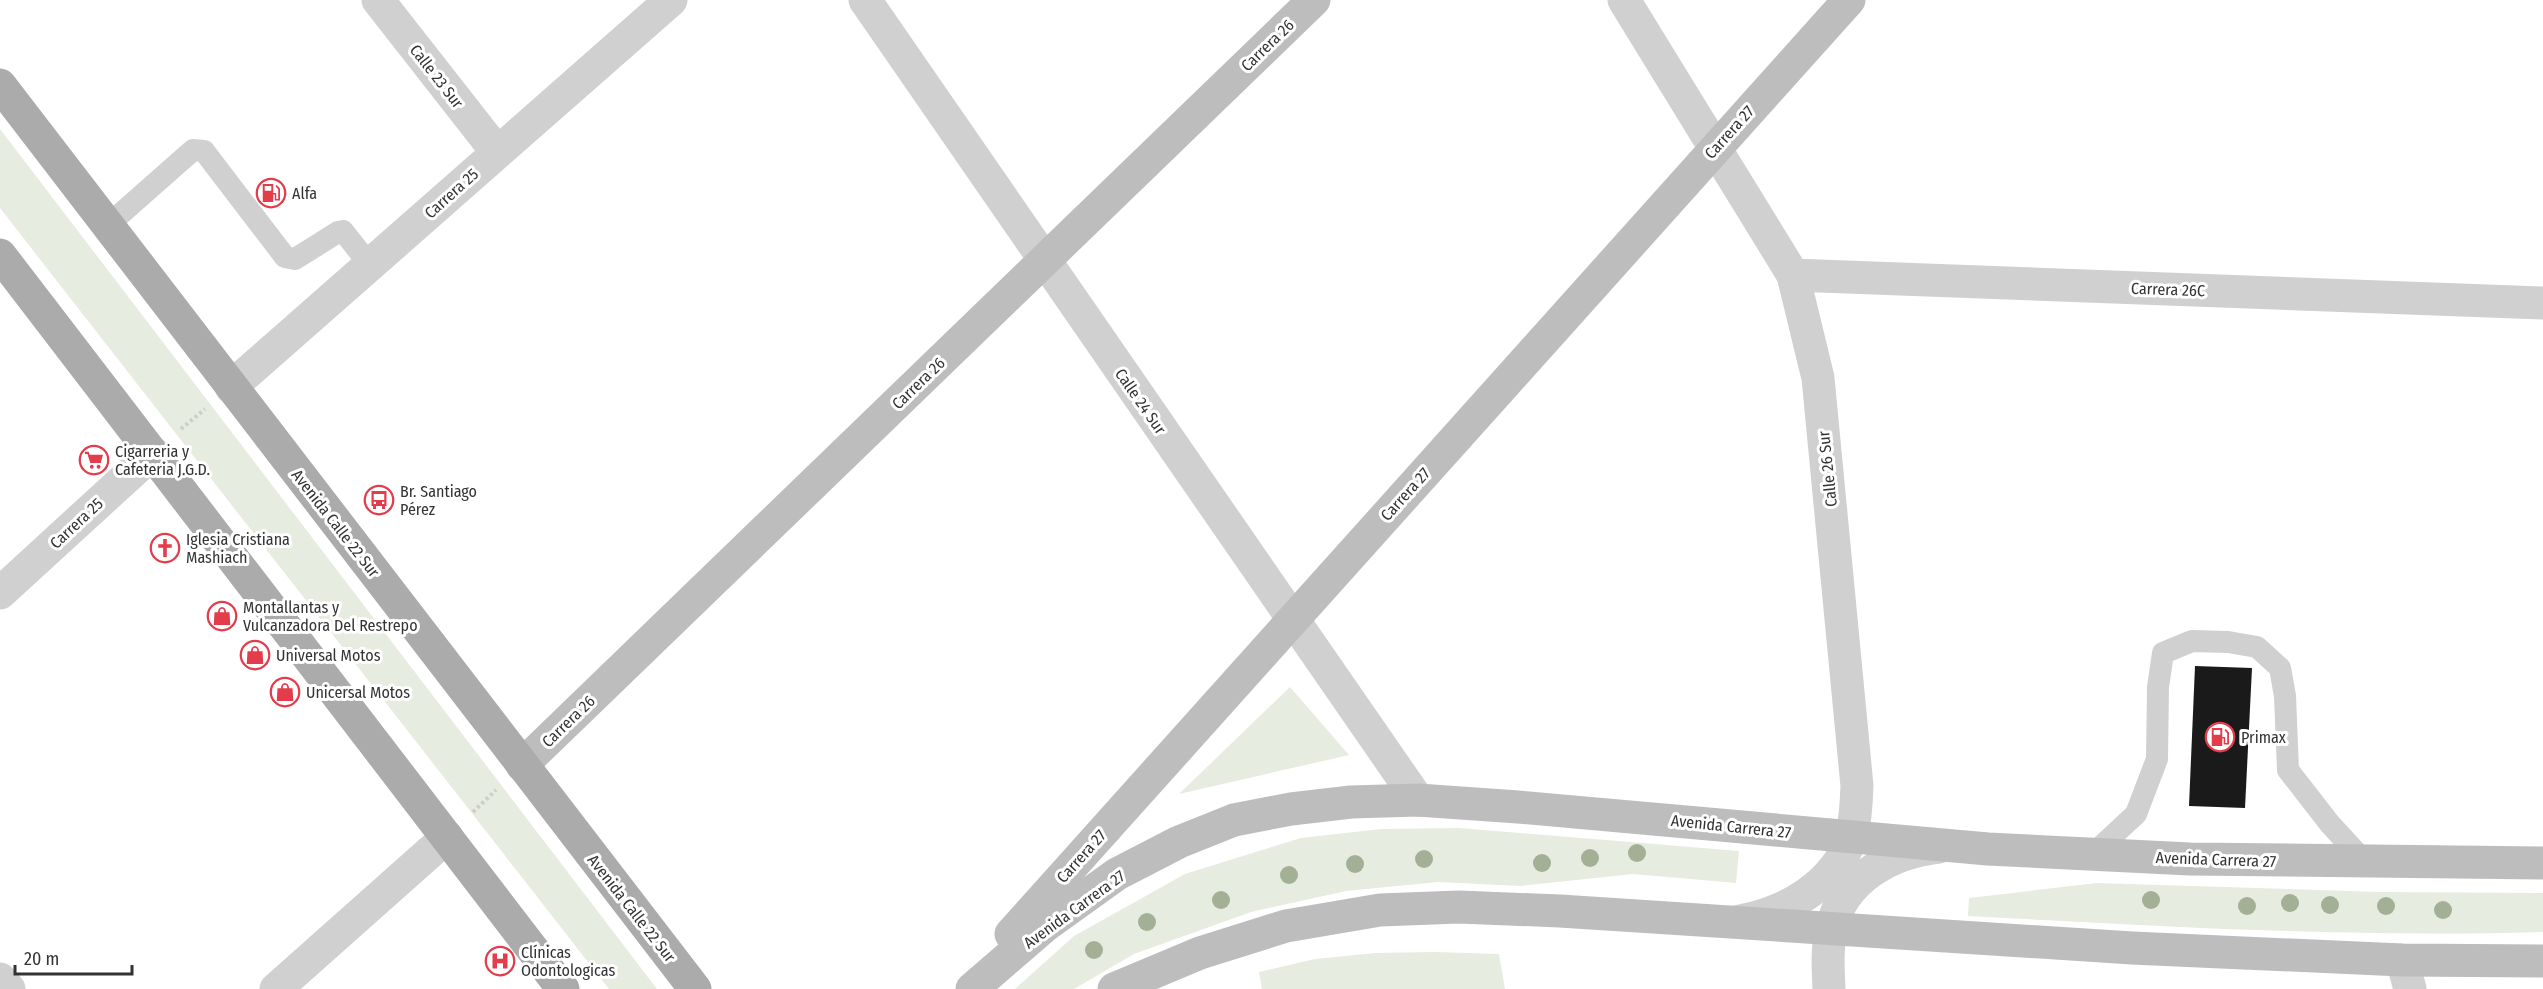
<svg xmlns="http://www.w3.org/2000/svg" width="2543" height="989" viewBox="0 0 2543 989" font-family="'Fira Sans Condensed',sans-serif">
<rect width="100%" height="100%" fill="#fff"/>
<g fill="#e6ecdf">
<polygon points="0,129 657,989 609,989 0,208"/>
<polygon points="1290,687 1349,755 1179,794"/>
<polygon points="1459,828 1739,851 1736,883 1633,874 1520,886 1438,882 1346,891 1251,912 1134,954 1074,989 1015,989 1074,936 1185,874 1301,838 1381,829"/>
<path d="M 2097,883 L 2379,892 L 2543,893 L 2543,932 C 2351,938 2159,926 1968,916 L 1969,898 Z"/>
<polygon points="1435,952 1499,954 1505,989 1262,989 1259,972 1315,959 1376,953"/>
</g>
<polygon fill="#1a1a1a" points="2195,666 2252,668 2245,808 2189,806"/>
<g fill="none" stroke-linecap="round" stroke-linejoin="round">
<g stroke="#cdcdcd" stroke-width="4" stroke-dasharray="3 3" stroke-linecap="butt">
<polyline points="181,429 205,409"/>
<polyline points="473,812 496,790"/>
</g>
<g stroke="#d0d0d0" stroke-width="22">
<polyline points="108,225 193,150 204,151 285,257 295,259 338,232 343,231 370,265"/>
<polyline points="2093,854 2136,814 2157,759 2158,687 2163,653 2192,641 2228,642 2257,647 2280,668 2285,696 2288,770 2330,824 2365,862"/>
</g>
<g stroke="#d0d0d0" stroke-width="33">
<polyline points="378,0 497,152"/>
<polyline points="865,0 1418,800"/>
<path d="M 1624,0 L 1793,275 L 1818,378 L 1857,786 C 1856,803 1856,821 1851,837 C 1836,885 1785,913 1740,921"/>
<polyline points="1793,275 2543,303"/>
<polyline points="231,387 671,0"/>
<polyline points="0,593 153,453"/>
<polyline points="2402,960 2410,989"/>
<polyline points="0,979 9,989"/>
<polyline points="276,989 447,837"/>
<path d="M 1829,989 C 1828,969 1827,948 1831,929 C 1843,878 1892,852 1939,847"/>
</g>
<g stroke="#bdbdbd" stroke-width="33">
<polyline points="522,765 1314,0"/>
<polyline points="1011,934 1849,0"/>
<polyline points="972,989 1046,925 1117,874 1179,842 1234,820 1291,809 1351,802 1418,800 1518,807 1988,849 2190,859 2543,863"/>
<polyline points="1114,989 1200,953 1286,926 1380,910 1459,907 1560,911 2132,948 2402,960 2543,961"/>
</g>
<g stroke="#ababab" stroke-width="33">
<polyline points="0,85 695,989"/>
<polyline points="0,255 563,989"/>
</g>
</g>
<g fill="#a3b096">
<circle cx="1637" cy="853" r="9"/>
<circle cx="1590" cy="858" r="9"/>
<circle cx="1424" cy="859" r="9"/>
<circle cx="1542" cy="863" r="9"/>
<circle cx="1355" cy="864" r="9"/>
<circle cx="1289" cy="875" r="9"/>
<circle cx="1221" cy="900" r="9"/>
<circle cx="2151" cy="900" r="9"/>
<circle cx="2290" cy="903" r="9"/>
<circle cx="2330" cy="905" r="9"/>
<circle cx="2247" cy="906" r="9"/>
<circle cx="2386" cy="906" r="9"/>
<circle cx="2443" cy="910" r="9"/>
<circle cx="1147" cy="922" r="9"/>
<circle cx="1094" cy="950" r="9"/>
</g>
<defs>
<g id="fuel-ring" transform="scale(1.5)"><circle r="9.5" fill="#fff" stroke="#e33c4b" stroke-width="1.5"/><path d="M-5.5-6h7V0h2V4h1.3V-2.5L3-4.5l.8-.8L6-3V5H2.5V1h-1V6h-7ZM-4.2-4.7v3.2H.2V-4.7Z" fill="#e33c4b"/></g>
<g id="supermarket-ring" transform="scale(1.5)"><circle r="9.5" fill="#fff" stroke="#e33c4b" stroke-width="1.5"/><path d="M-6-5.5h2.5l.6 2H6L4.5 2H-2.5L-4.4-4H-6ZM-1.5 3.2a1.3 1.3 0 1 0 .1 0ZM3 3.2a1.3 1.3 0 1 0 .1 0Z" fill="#e33c4b"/></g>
<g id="bus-ring" transform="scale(1.5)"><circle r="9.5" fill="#fff" stroke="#e33c4b" stroke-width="1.5"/><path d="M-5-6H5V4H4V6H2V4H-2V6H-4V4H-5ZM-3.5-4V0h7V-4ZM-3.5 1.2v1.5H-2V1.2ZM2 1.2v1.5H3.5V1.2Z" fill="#e33c4b"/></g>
<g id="church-ring" transform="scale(1.5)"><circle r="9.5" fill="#fff" stroke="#e33c4b" stroke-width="1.5"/><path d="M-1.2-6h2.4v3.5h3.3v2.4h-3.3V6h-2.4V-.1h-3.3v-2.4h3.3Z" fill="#e33c4b"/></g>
<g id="shop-ring" transform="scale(1.5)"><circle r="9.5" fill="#fff" stroke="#e33c4b" stroke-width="1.5"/><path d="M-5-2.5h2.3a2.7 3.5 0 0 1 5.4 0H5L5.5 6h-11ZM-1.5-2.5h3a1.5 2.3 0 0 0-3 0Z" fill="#e33c4b"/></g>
<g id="hospital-ring" transform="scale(1.5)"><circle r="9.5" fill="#fff" stroke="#e33c4b" stroke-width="1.5"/><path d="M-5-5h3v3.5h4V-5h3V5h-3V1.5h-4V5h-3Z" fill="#e33c4b"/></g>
</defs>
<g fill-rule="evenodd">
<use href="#fuel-ring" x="271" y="193"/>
<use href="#supermarket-ring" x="94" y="460"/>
<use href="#bus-ring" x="379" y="500"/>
<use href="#church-ring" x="165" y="548"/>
<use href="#shop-ring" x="222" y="616"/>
<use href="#shop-ring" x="255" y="655"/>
<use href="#shop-ring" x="285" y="692"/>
<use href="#fuel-ring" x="2220" y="737"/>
<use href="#hospital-ring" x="500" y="961"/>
</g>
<g text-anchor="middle" stroke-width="6" stroke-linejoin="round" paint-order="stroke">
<g font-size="16" fill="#333" stroke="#fff">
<text transform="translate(1267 45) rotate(-44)" y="6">Carrera 26</text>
<text transform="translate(437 76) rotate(52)" y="6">Calle 23 Sur</text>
<text transform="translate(1729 132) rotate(-48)" y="6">Carrera 27</text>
<text transform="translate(451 193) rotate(-42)" y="6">Carrera 25</text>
<text transform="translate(2168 289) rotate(2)" y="6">Carrera 26C</text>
<text transform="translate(918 383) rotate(-44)" y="6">Carrera 26</text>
<text transform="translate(1141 401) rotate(55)" y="6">Calle 24 Sur</text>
<text transform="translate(1827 469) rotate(-96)" y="6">Calle 26 Sur</text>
<text transform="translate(1405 494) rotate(-48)" y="6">Carrera 27</text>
<text transform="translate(76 523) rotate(-43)" y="6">Carrera 25</text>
<text transform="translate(336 523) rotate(52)" y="6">Avenida Calle 22 Sur</text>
<text transform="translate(568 721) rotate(-44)" y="6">Carrera 26</text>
<text transform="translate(1731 826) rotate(6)" y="6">Avenida Carrera 27</text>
<text transform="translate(1081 856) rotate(-48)" y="6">Carrera 27</text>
<text transform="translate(2216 859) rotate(2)" y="6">Avenida Carrera 27</text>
<text transform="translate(632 908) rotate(52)" y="6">Avenida Calle 22 Sur</text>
<text transform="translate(1074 909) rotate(-36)" y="6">Avenida Carrera 27</text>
</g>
<g font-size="16" fill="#333" stroke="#fff" text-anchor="start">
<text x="292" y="199">Alfa</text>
<text x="115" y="457">Cigarreria y<tspan x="115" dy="18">Cafeteria J.G.D.</tspan></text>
<text x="400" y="497">Br. Santiago<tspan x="400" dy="18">Pérez</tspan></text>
<text x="186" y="545">Iglesia Cristiana<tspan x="186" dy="18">Mashiach</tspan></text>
<text x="243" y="613">Montallantas y<tspan x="243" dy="18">Vulcanzadora Del Restrepo</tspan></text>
<text x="276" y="661">Universal Motos</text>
<text x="306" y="698">Unicersal Motos</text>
<text x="2241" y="743">Primax</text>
<text x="521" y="958">Clínicas<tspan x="521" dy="18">Odontologicas</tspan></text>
</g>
</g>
<path d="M15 965v9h117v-9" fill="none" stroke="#333333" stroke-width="3"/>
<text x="24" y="965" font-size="18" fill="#333333" stroke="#ffffff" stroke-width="4.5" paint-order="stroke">20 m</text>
</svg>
